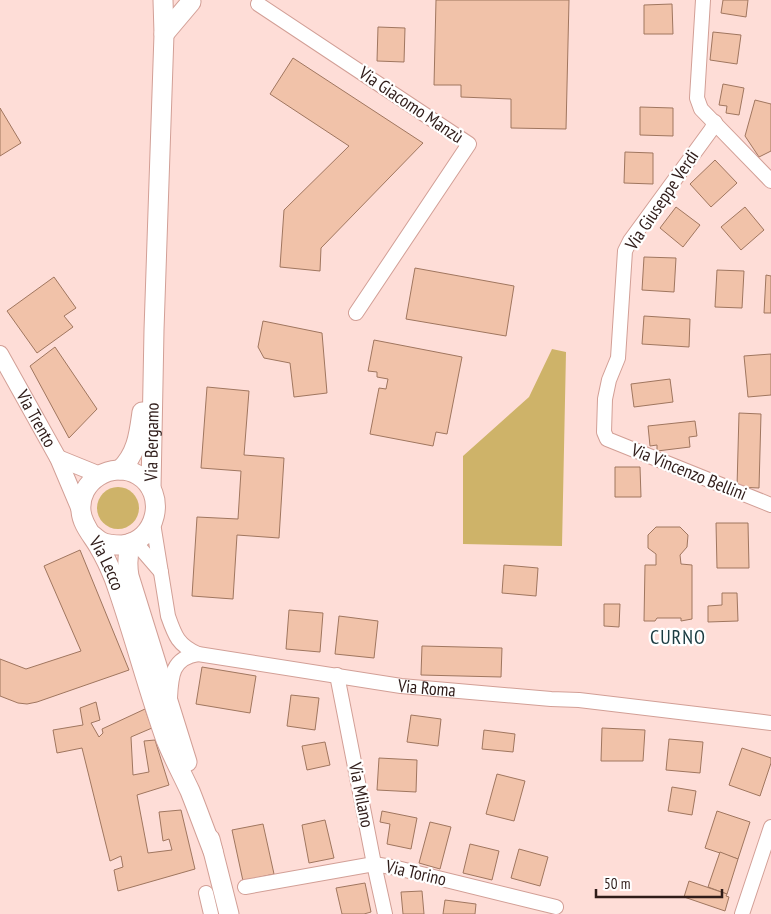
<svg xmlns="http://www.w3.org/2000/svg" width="771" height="914" viewBox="0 0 771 914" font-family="'PT Sans Narrow',sans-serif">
<rect width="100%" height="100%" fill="#feddd7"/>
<g fill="#ceb369">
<polygon points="552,349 566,352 562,546 463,544 463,456 529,397"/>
<circle cx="118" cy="508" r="21"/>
</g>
<g fill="#f1c2a9" stroke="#a0765f">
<polygon points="436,0 569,0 566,129 511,128 511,99 461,97 461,85 434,85"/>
<polygon points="723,0 748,0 746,17 721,13"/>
<polygon points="672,4 673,34 644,34 644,5"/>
<polygon points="378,27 405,28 404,62 377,61"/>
<polygon points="713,32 741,35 737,64 710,60"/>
<polygon points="293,58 423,143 321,248 320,271 280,267 284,210 349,146 270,94"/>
<polygon points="723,84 744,88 739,115 726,113 727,106 719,105"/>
<polygon points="755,100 771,104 771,151 759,157 745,136"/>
<polygon points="640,107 673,108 673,136 640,135"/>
<polygon points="0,108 21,143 0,156"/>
<polygon points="625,152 653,153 653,184 624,183"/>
<polygon points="715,160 737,183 711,207 690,184"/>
<polygon points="676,207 700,225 683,247 660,228"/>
<polygon points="745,207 764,230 741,250 721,227"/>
<polygon points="644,257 676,258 674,292 642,290"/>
<polygon points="415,268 514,286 506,336 406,319"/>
<polygon points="717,270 744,271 742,308 715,307"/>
<polygon points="766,275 771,276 771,313 764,313"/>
<polygon points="54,277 76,308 64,316 73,327 37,353 7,311"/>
<polygon points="644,316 690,319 689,347 642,344"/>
<polygon points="263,321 322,333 327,393 294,397 290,363 264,358 258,347"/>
<polygon points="374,340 462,357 447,434 436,432 433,446 370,434 379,388 386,389 388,379 377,377 377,372 368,371"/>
<polygon points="55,347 97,409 69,438 30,366"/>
<polygon points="771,354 771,395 748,397 744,356"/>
<polygon points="670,379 673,402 634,407 631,384"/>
<polygon points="207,387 249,391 244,455 284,458 279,538 237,535 233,599 192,596 197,517 238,519 241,471 201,468"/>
<polygon points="739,413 761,414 759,488 737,487"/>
<polygon points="695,421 697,436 689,437 690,447 657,451 657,445 650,446 648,426"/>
<polygon points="615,467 640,467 641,497 615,497"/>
<polygon points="716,523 748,523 749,568 717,568"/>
<polygon points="656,527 680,527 688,535 687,547 680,555 681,564 692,565 692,619 681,621 681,618 657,618 655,621 644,621 645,565 656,565 656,554 648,548 648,535"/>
<polygon points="80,550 129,670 37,702 27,704 18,703 0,696 0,659 26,669 81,651 44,566"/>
<polygon points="504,565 538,568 536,596 502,593"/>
<polygon points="722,593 737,593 738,621 708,622 708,606 722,605"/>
<polygon points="604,604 620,604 619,627 604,626"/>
<polygon points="289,610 323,613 320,652 286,649"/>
<polygon points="339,616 378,621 374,658 335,654"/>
<polygon points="422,646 502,648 501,677 421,675"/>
<polygon points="202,667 256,676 250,713 196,704"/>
<polygon points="291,695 319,698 315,730 287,726"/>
<polygon points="96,702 100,720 91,723 99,737 103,733 102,729 145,709 152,728 131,737 133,775 149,772 144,741 155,740 169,785 137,795 148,853 172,850 169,839 163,841 159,812 181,810 195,869 118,891 114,870 123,867 121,856 110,861 82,748 57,753 53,730 83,725 80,708"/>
<polygon points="411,715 441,719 438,746 407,742"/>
<polygon points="602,728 645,730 643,761 601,761"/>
<polygon points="484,730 515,734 513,752 482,749"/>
<polygon points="669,739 703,742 700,773 666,770"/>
<polygon points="325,742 330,765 307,770 302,746"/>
<polygon points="742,748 771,758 771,763 760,796 729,785"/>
<polygon points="379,758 417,760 416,792 377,790"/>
<polygon points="497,774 525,781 514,821 486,814"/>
<polygon points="672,787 696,791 692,815 668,811"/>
<polygon points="382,811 417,818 411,849 387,844 390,824 380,822"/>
<polygon points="717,811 750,822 738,859 705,848"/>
<polygon points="325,820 334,858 309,863 302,825"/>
<polygon points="430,822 451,827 440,869 419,863"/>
<polygon points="263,824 274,874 243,881 232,830"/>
<polygon points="470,844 499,851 492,880 463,873"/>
<polygon points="519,849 548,857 540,886 511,878"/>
<polygon points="720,852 738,859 727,894 708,887"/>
<polygon points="689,881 727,894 726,896 729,897 725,911 684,897"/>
<polygon points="365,883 371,912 364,914 342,914 336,888"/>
<polygon points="422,891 424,914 403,914 401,892"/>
<polygon points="445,900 476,904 475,914 443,914"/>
</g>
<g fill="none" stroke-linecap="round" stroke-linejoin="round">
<g stroke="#d29f96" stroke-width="16">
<g id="minor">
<polyline points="703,0 697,98 701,109 771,181"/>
<polyline points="258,4 469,144 356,313"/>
<polyline points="715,122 711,130 630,241 625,251 618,358 609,380 605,399 604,432 607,439 771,505"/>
<path id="s1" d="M 153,523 L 168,616 C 175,636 178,645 198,654 L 401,686 L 551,699 L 579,700 L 771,723"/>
<polyline points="135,542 161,572"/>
<polyline points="337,675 374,864 385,914"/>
<path d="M 170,698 C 171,676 172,658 198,654"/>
<polyline points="245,887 374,864 397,868 556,907"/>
<polyline points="206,893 211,914"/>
<polyline points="742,914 771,827"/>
</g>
</g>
<g stroke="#d29f96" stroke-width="18">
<g id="tertiary">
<path id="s2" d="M 0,354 L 58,458 L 80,510"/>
<polyline points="58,458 100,475"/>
</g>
</g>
<g stroke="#d29f96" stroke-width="21">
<g id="secondary">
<polyline points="164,34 191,2"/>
<path d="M 120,470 C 137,454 139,434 142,412"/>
<path id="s3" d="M 151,488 L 154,330 L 164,34 L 163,0"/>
<path id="s4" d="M 91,534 C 94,536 97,539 100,541 C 107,545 114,545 122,545 C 157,542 168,493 138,475 C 112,460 78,481 81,511 C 82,525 93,536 99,547 C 105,557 110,568 114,578 C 133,631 147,687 166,740 C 173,757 182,774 190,791 C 198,811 205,831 213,851"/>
<path d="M 131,543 C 127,555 127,564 129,576 L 187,762"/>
<polyline points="210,839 229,914"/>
</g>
</g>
<use href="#minor" stroke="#fff" stroke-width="14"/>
<use href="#tertiary" stroke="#fff" stroke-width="16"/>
<use href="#secondary" stroke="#fff" stroke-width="19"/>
</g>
<g text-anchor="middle" stroke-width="4.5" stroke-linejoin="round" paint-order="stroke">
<g font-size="18" fill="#2f1c19" stroke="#fff">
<text transform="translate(411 105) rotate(34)" y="6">Via Giacomo Manzù</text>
<text transform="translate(662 200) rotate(-56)" y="6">Via Giuseppe Verdi</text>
<text dy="6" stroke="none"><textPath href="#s2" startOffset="74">Via Trento</textPath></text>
<text dy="6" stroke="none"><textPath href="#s3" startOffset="46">Via Bergamo</textPath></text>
<text transform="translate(689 472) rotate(22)" y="6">Via Vincenzo Bellini</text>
<text dy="6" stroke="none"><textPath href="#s4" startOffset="269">Via Lecco</textPath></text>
<text dy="6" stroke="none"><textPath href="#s1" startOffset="376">Via Roma</textPath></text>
<text transform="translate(361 795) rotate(79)" y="6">Via Milano</text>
<text transform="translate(416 873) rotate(13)" y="6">Via Torino</text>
</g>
<g font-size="20" letter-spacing="1" fill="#1a3b41" stroke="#fff">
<text x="678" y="644">CURNO</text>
</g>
</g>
<path d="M596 889v8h126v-8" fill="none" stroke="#2f1c19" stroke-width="2.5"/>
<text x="604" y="889" font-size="15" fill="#2f1c19" stroke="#ffffff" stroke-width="4" paint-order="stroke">50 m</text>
</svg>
